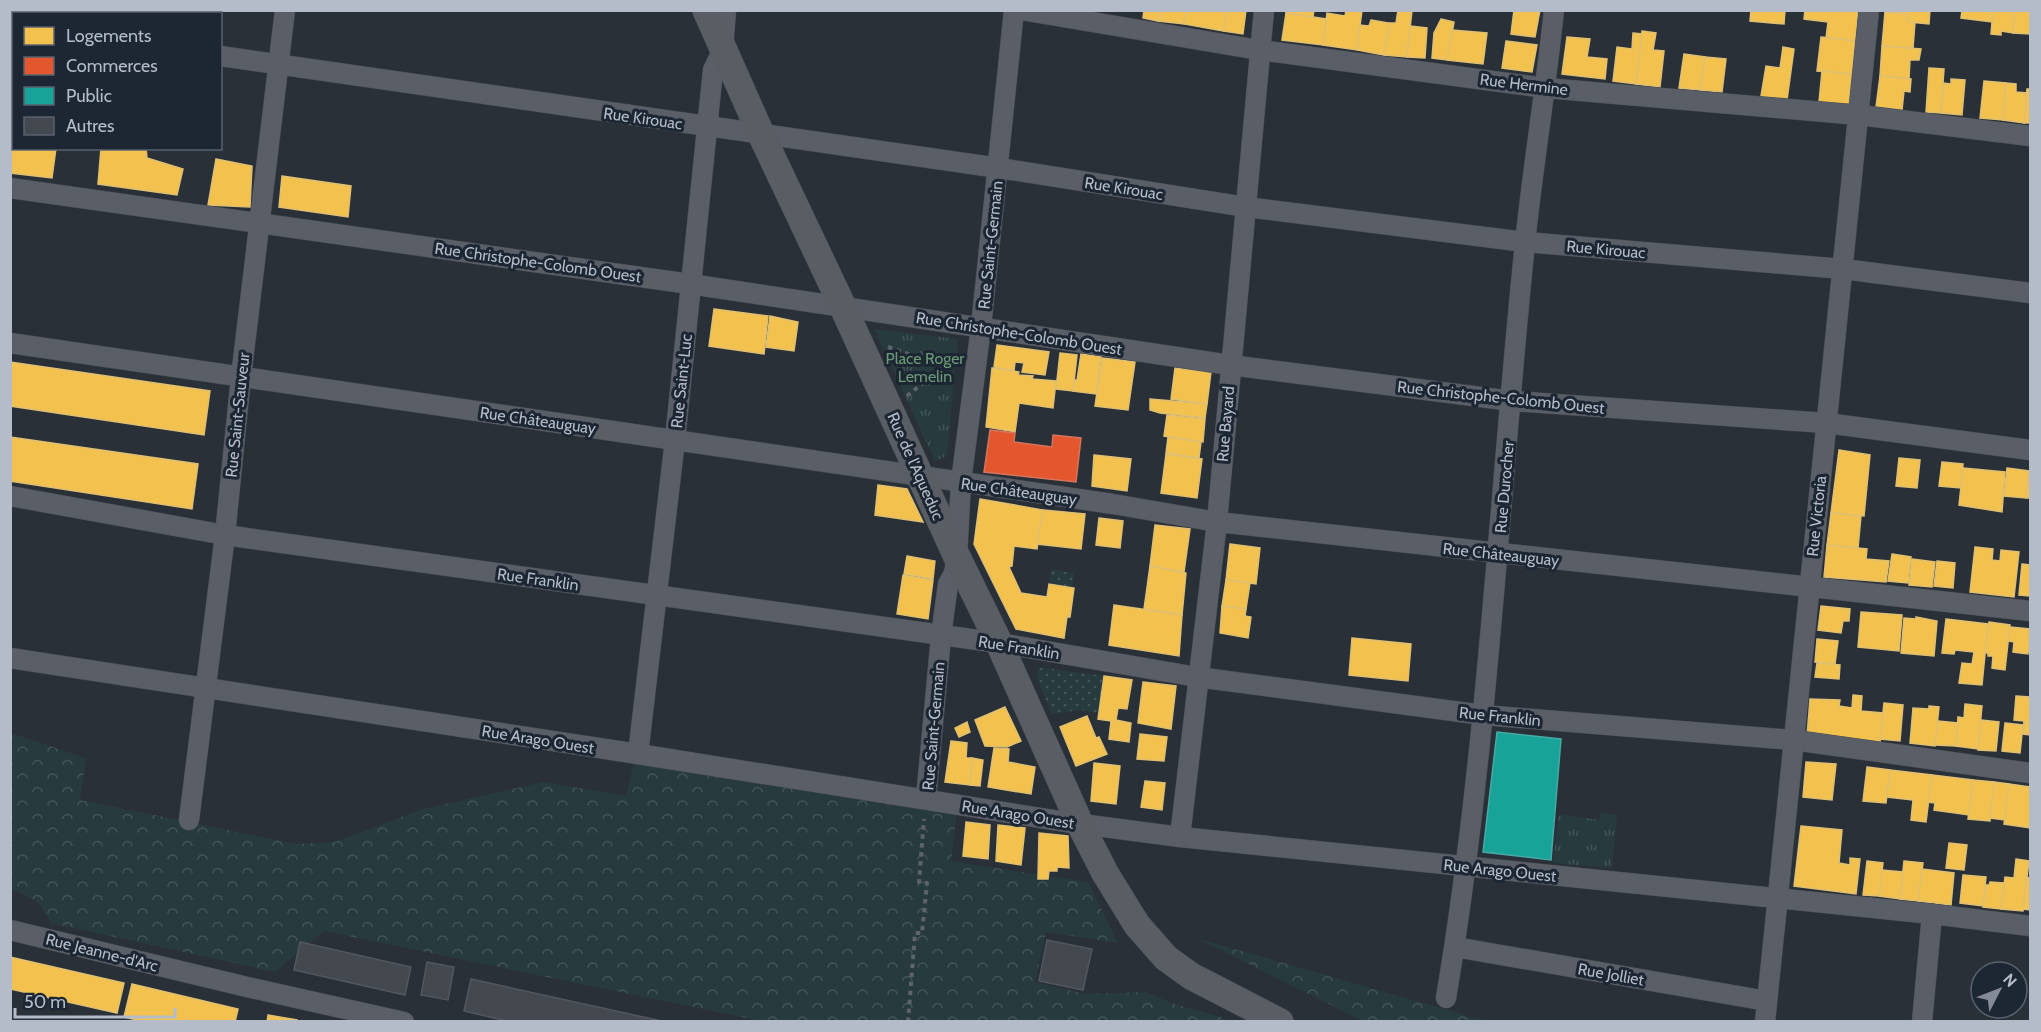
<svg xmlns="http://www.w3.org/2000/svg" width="2041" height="1032" viewBox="0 0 2041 1032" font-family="Cabin,sans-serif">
<defs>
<pattern id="grass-dots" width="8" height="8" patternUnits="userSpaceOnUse" patternTransform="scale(1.5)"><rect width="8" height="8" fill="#273a3e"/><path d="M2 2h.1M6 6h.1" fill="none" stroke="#445559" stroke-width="1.8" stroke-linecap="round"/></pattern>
<pattern id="forest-crowns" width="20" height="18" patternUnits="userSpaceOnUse" patternTransform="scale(1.5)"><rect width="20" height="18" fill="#273a3e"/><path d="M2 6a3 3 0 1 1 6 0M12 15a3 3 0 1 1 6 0" fill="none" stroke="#445559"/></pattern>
<pattern id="park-tufts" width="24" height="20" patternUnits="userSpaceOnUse" patternTransform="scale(1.5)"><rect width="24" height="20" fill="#273a3e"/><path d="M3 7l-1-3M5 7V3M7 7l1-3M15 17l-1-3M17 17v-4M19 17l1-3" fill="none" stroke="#445559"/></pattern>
</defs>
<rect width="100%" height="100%" fill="#2a3038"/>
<g fill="url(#grass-dots)">
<polygon points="1051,569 1074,573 1072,587 1049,584"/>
<polygon points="1039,667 1104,676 1098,713 1080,710 1052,714 1037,679"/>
</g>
<g fill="url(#forest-crowns)">
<polygon points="11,733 86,758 80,800 297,844 335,842 423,809 543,782 626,796 634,762 957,811 951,861 1088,882 1118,943 1046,932 1035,982 1085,994 1146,992 1174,1004 1220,1017 1229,1021 761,1021 324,931 275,972 51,923 37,901 11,889"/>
<polygon points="1199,939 1472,1017 1490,1021 1363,1021"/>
</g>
<g fill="url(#park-tufts)">
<polygon points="874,329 958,339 947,456 935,461"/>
<polygon points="1601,812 1617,815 1612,868 1553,863 1559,814 1600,820"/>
</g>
<g fill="#f2c14e" stroke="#dfc073" stroke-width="1.5">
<polygon points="1144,10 1160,10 1158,21 1143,18"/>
<polygon points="1160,10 1186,10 1184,24 1158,21"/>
<polygon points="1186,10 1226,10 1224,31 1184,24"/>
<polygon points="1226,10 1246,10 1243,34 1224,31"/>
<polygon points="1286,10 1314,10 1313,17 1286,13"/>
<polygon points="1346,10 1362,10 1357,50 1323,45 1327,13 1345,16"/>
<polygon points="1398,10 1412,10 1407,57 1384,55 1389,23 1396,23"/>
<polygon points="1514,10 1540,10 1535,37 1511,34"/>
<polygon points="1751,10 1785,10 1784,24 1750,21"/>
<polygon points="1805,10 1858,10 1855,41 1826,38 1828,22 1804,19"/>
<polygon points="1885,10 1930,10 1929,24 1909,22 1906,14 1885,12"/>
<polygon points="1962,10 1993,10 1992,22 1961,18"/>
<polygon points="1993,10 2015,10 2013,33 2001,31 2001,35 1991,34"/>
<polygon points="2015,10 2030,10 2030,34 2013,33"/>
<polygon points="1885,12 1906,14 1909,22 1915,22 1913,48 1882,46"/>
<polygon points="1286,13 1326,19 1323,45 1282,40"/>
<polygon points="1441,19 1454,22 1447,60 1432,58 1434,33"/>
<polygon points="1371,20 1389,23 1384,55 1357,50 1360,25 1369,26"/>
<polygon points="1410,26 1427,28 1425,58 1407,57"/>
<polygon points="1452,30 1487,33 1483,64 1447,60"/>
<polygon points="1642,31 1656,33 1653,50 1664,51 1660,87 1636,84"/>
<polygon points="1633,33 1642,34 1636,84 1613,81 1617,47 1632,49"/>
<polygon points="1567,37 1590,39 1587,57 1607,59 1605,79 1562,74"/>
<polygon points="1821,37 1855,41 1852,74 1817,71"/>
<polygon points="1506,41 1537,45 1532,72 1502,68"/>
<polygon points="10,43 14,44 14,82 10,82"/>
<polygon points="1882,46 1921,49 1919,60 1910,60 1909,79 1880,76"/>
<polygon points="1783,47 1794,49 1787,100 1761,96 1766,66 1780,68"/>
<polygon points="1684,54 1705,57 1700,90 1679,88"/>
<polygon points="1705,57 1726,59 1722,92 1700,90"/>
<polygon points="1929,68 1944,69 1941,113 1926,112"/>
<polygon points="1822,71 1852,74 1849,105 1819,102"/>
<polygon points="1880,76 1911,79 1910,92 1904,91 1902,110 1876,107"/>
<polygon points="1951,79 1965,80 1962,115 1941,113 1944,83 1951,84"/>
<polygon points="1984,81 2006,83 2003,120 1980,118"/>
<polygon points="2006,83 2016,84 2016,92 2027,93 2024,123 2003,120"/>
<polygon points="2027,89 2030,89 2030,123 2024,123"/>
<polygon points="10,107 14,107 14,148 56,148 52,178 10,173"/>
<polygon points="101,148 146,148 147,158 183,169 177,195 98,184"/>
<polygon points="216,159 252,166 250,207 208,205"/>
<polygon points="282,176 351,186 348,217 279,207"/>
<polygon points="714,309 768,316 764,354 709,346"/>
<polygon points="770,316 798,322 794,351 766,347"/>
<polygon points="997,345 1049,352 1045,375 1022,372 1024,363 1015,362 1014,371 994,367"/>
<polygon points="1060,353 1077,355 1073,391 1056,389"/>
<polygon points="1081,354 1101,357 1096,394 1073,391 1075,380 1077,380"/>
<polygon points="1102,358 1135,362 1128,410 1095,406"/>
<polygon points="10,362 210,391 204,435 10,406"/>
<polygon points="992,368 1019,372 1018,375 1033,376 1032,379 1056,381 1053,408 1019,403 1015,432 986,427"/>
<polygon points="1175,368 1211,372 1207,404 1171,399"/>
<polygon points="1150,399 1207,404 1205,418 1160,413 1150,410"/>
<polygon points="1167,415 1205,419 1203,442 1164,436"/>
<polygon points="10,437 198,464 192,509 10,481"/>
<polygon points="1168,437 1201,442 1199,458 1166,453"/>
<polygon points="1839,450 1870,455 1864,516 1831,513"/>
<polygon points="1166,454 1202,459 1197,498 1161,493"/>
<polygon points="1094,455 1131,459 1127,491 1092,486"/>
<polygon points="1899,458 1920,460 1917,488 1896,486"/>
<polygon points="1942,462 1963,464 1961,488 1939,486"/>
<polygon points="1963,468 2005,472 2002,512 1959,505"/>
<polygon points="2007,468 2029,471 2026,498 2004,496"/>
<polygon points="2029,471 2030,471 2030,498 2026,498"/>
<polygon points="878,485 907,489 923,522 875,515"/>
<polygon points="980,499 1043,510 1037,549 1014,546 1012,566 1009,567 1021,593 1047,597 1049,584 1074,588 1070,617 1067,617 1064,638 1016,629 974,544"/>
<polygon points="1043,510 1085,514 1081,549 1037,544"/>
<polygon points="1831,513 1861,516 1858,548 1827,545"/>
<polygon points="1099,518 1123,521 1120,548 1096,545"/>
<polygon points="1155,525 1190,529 1184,572 1150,566"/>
<polygon points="1230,544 1260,548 1256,584 1226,580"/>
<polygon points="1827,545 1867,549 1866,559 1889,561 1886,582 1824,577"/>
<polygon points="1975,547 1993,549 1992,560 2000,561 2001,550 2019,552 2014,597 1970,592"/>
<polygon points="1892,554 1911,557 1908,583 1888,581"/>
<polygon points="907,556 935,561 933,579 904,574"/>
<polygon points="1912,559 1935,562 1932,587 1909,585"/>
<polygon points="1937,561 1955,563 1953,588 1934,586"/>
<polygon points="2022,564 2030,565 2030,596 2019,595"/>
<polygon points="1150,566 1186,573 1182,615 1144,609"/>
<polygon points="903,575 933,580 928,619 897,614"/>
<polygon points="1226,580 1250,583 1246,609 1222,606"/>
<polygon points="1114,605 1182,615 1179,656 1109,645"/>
<polygon points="1222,606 1246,609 1245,616 1251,617 1248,638 1220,633"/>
<polygon points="1821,606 1850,609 1849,621 1843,621 1841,633 1818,630"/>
<polygon points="1861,612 1902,615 1899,651 1858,647"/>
<polygon points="1916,617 1937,621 1934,656 1901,653 1904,618 1916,619"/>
<polygon points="1946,619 1988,624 1982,685 1959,683 1962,663 1972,664 1974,652 1955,650 1954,654 1942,653"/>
<polygon points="1989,622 2010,625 2005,670 1992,668 1993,656 1988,656 1988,653 1985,653"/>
<polygon points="2010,627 2030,629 2028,654 2013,652 2014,642 2008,641"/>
<polygon points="1352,638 1411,644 1408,681 1349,675"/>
<polygon points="1817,639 1838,641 1835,664 1815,662"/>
<polygon points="1817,663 1840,665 1839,679 1815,677"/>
<polygon points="1104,676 1132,680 1127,709 1118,708 1116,720 1131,723 1129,742 1109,739 1111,721 1098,719"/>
<polygon points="1143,682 1176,686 1171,729 1138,723"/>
<polygon points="1853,695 1862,696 1861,711 1883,713 1880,743 1807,736 1810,699 1840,700 1839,706 1852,708"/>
<polygon points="2016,696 2030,697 2030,735 2023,734 2024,721 2014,720"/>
<polygon points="1884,703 1903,705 1900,741 1880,739"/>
<polygon points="1965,704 1982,706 1978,749 1956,746 1958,717 1964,718"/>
<polygon points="1929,706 1939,707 1935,746 1910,743 1913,708 1929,709"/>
<polygon points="1005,707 1021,741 1007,747 985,746 975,720"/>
<polygon points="1087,716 1096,738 1099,737 1107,754 1076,766 1060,727"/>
<polygon points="1981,720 1999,722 1996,751 1978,750"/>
<polygon points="1938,721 1958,723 1956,746 1935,745"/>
<polygon points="967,722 970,732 959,737 955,728"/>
<polygon points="2005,723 2023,725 2020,753 2002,751"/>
<polygon points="1140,734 1167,737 1164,761 1137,759"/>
<polygon points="951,741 967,743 966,758 972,758 970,785 945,782"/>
<polygon points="994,748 1009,749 1008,762 1035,767 1031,794 988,787"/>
<polygon points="972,758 983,760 980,786 970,785"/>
<polygon points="1806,762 1836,764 1832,800 1803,797"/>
<polygon points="1094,763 1120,766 1116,804 1091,801"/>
<polygon points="1867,767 1890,770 1886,803 1863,801"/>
<polygon points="1890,770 1932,775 1926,822 1911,820 1913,800 1887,797"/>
<polygon points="1932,775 1973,780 1969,815 1934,810 1935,803 1928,802"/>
<polygon points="1973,780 1994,782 1990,821 1968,819"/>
<polygon points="1145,781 1165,783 1162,810 1141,807"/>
<polygon points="1994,782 2009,784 2005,820 1990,818"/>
<polygon points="2009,784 2030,787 2030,828 2004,824"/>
<polygon points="966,822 990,825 988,859 963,856"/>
<polygon points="998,825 1025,828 1021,865 996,861"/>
<polygon points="1801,826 1842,830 1839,863 1850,865 1850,858 1860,859 1856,894 1794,886"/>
<polygon points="1039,833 1068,836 1069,868 1057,867 1057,871 1049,871 1048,879 1038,879"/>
<polygon points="1949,843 1967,845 1964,870 1946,868"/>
<polygon points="2016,859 2029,861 2023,911 2001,909 2005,877 2014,878"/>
<polygon points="1867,861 1883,863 1879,896 1863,895"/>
<polygon points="1904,861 1923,863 1918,901 1900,899"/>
<polygon points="1922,869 1954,873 1951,905 1918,901"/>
<polygon points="1882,870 1903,872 1900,899 1879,896"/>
<polygon points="1963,875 1986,877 1983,906 1960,903"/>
<polygon points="2026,877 2030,878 2030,910 2023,909"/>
<polygon points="1990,882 2004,883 2001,909 1983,907 1986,885 1989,885"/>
<polygon points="10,957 124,983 117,1013 10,989"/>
<polygon points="132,984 238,1009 235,1022 145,1022 124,1017"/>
<polygon points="268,1015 297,1020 297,1022 267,1022"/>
</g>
<polygon fill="#e4572e" stroke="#d6755c" stroke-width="1.5" points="990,430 1015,433 1014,442 1052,447 1053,435 1081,438 1076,482 984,472"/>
<polygon fill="#17a398" stroke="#46aaa7" stroke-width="1.5" points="1497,732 1561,739 1551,860 1483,852"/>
<g fill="#444950" stroke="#52575f" stroke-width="1.5">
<polygon points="1047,940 1092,949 1083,990 1039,981"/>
<polygon points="300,942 411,967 405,995 294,970"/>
<polygon points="427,962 454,967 448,1000 421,995"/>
<polygon points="471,979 666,1022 511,1022 464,1011"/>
</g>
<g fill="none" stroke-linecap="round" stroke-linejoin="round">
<g stroke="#484c53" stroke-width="21">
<g id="street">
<polyline points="1021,10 1259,50 1546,88 1859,115 2030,136"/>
<polyline points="10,26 14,26"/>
<polyline points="220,56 999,168 1246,207 1525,242 1843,269 2030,293"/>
<polyline points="10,188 690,284 1230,365 1512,401 1826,423 2030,450"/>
<polyline points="10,343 1113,504 1217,522 2030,611"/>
<polyline points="10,496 225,535 999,643 1197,677 1483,715 1793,740 2030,773"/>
<polyline points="10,658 638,754 1066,822 1180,837 1932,914 2030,926"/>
<polyline points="638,754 675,440 713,70 723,49 726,10"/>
<polyline points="926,799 941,636 948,584 954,573 957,557 961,482 981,327 1014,10"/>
<polyline points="189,820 225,535 241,377 285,10"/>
<polyline points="1180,837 1217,522 1264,10"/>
<polyline points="10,930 247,987 404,1022"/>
<polyline points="1455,947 1767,1001"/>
<path d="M 1446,998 C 1488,749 1499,495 1525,243 C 1533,166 1546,88 1554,10"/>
<polyline points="1765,1022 1869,10"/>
<polyline points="1922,1022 1932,914"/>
</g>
</g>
<g stroke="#484c53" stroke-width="28">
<polyline id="secondary" points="706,10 761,134 843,307 957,557 999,643 1080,824 1105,873 1137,925 1166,958 1191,976 1280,1022"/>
</g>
<g stroke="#5d636a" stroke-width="4" stroke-dasharray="4.5 4.5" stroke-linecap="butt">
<polyline points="888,347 943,366"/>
<polyline points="907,396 957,355"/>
<polyline points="908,1022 915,933 922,933 927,883 919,882 924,819"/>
</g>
<use href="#street" stroke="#5a5e66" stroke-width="20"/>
<use href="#secondary" stroke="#595d64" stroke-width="27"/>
</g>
<g text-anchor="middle" stroke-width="6" stroke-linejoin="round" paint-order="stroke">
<g font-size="16" fill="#b4bcc9" stroke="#1d2633">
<text transform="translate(1524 84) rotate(7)" y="6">Rue Hermine</text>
<text transform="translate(643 118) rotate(8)" y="6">Rue Kirouac</text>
<text transform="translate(1124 188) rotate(9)" y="6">Rue Kirouac</text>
<text transform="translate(990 245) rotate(-84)" y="6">Rue Saint-Germain</text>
<text transform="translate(1606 249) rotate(5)" y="6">Rue Kirouac</text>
<text transform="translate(538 262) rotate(8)" y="6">Rue Christophe-Colomb Ouest</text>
<text transform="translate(1019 333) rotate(9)" y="6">Rue Christophe-Colomb Ouest</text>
<text transform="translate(681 381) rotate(-84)" y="6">Rue Saint-Luc</text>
<text transform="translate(1501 397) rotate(6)" y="6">Rue Christophe-Colomb Ouest</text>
<text transform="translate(237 415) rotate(-84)" y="6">Rue Saint-Sauveur</text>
<text transform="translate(538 420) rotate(8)" y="6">Rue Châteauguay</text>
<text transform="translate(1225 424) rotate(-85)" y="6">Rue Bayard</text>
<text transform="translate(916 466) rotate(66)" y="6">Rue de l'Aqueduc</text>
<text transform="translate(1504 487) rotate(-85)" y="6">Rue Durocher</text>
<text transform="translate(1019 491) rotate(8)" y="6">Rue Châteauguay</text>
<text transform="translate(1816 516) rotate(-84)" y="6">Rue Victoria</text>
<text transform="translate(1501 554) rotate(6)" y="6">Rue Châteauguay</text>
<text transform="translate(538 579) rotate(8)" y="6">Rue Franklin</text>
<text transform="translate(1019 647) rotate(9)" y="6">Rue Franklin</text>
<text transform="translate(1500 716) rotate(6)" y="6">Rue Franklin</text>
<text transform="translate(933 726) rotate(-85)" y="6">Rue Saint-Germain</text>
<text transform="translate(538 739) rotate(9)" y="6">Rue Arago Ouest</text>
<text transform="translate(1018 814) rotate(9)" y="6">Rue Arago Ouest</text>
<text transform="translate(1500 870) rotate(6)" y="6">Rue Arago Ouest</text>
<text transform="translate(102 952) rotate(14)" y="6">Rue Jeanne-d'Arc</text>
<text transform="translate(1611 974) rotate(10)" y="6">Rue Jolliet</text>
</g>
<g font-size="16" fill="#6b9a76" stroke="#1d2633">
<text x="925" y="364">Place Roger<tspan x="925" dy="18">Lemelin</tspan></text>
</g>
</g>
<rect width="2041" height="1032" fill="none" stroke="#b4bcc9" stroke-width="24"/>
<rect x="12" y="12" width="210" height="138" fill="#1d2633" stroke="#59626f" stroke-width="1.5"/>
<rect x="24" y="27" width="30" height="18" fill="#f2c14e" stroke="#59626f" stroke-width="1.5"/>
<text x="66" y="42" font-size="18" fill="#b4bcc9">Logements</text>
<rect x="24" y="57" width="30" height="18" fill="#e4572e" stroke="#59626f" stroke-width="1.5"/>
<text x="66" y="72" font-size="18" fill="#b4bcc9">Commerces</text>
<rect x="24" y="87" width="30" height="18" fill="#17a398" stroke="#59626f" stroke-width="1.5"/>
<text x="66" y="102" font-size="18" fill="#b4bcc9">Public</text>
<rect x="24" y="117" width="30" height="18" fill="#444950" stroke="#59626f" stroke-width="1.5"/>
<text x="66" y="132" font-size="18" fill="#b4bcc9">Autres</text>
<g transform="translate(1999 990) rotate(48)"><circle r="28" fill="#1d2633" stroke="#59626f" stroke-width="1.5"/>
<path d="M0-4.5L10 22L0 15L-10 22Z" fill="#848b96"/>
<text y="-9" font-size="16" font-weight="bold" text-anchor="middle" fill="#b4bcc9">N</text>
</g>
<path d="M15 1008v9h160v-9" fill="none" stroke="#b4bcc9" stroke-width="3"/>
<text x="24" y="1008" font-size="18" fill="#b4bcc9" stroke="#1d2633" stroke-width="4.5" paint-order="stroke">50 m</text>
</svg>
